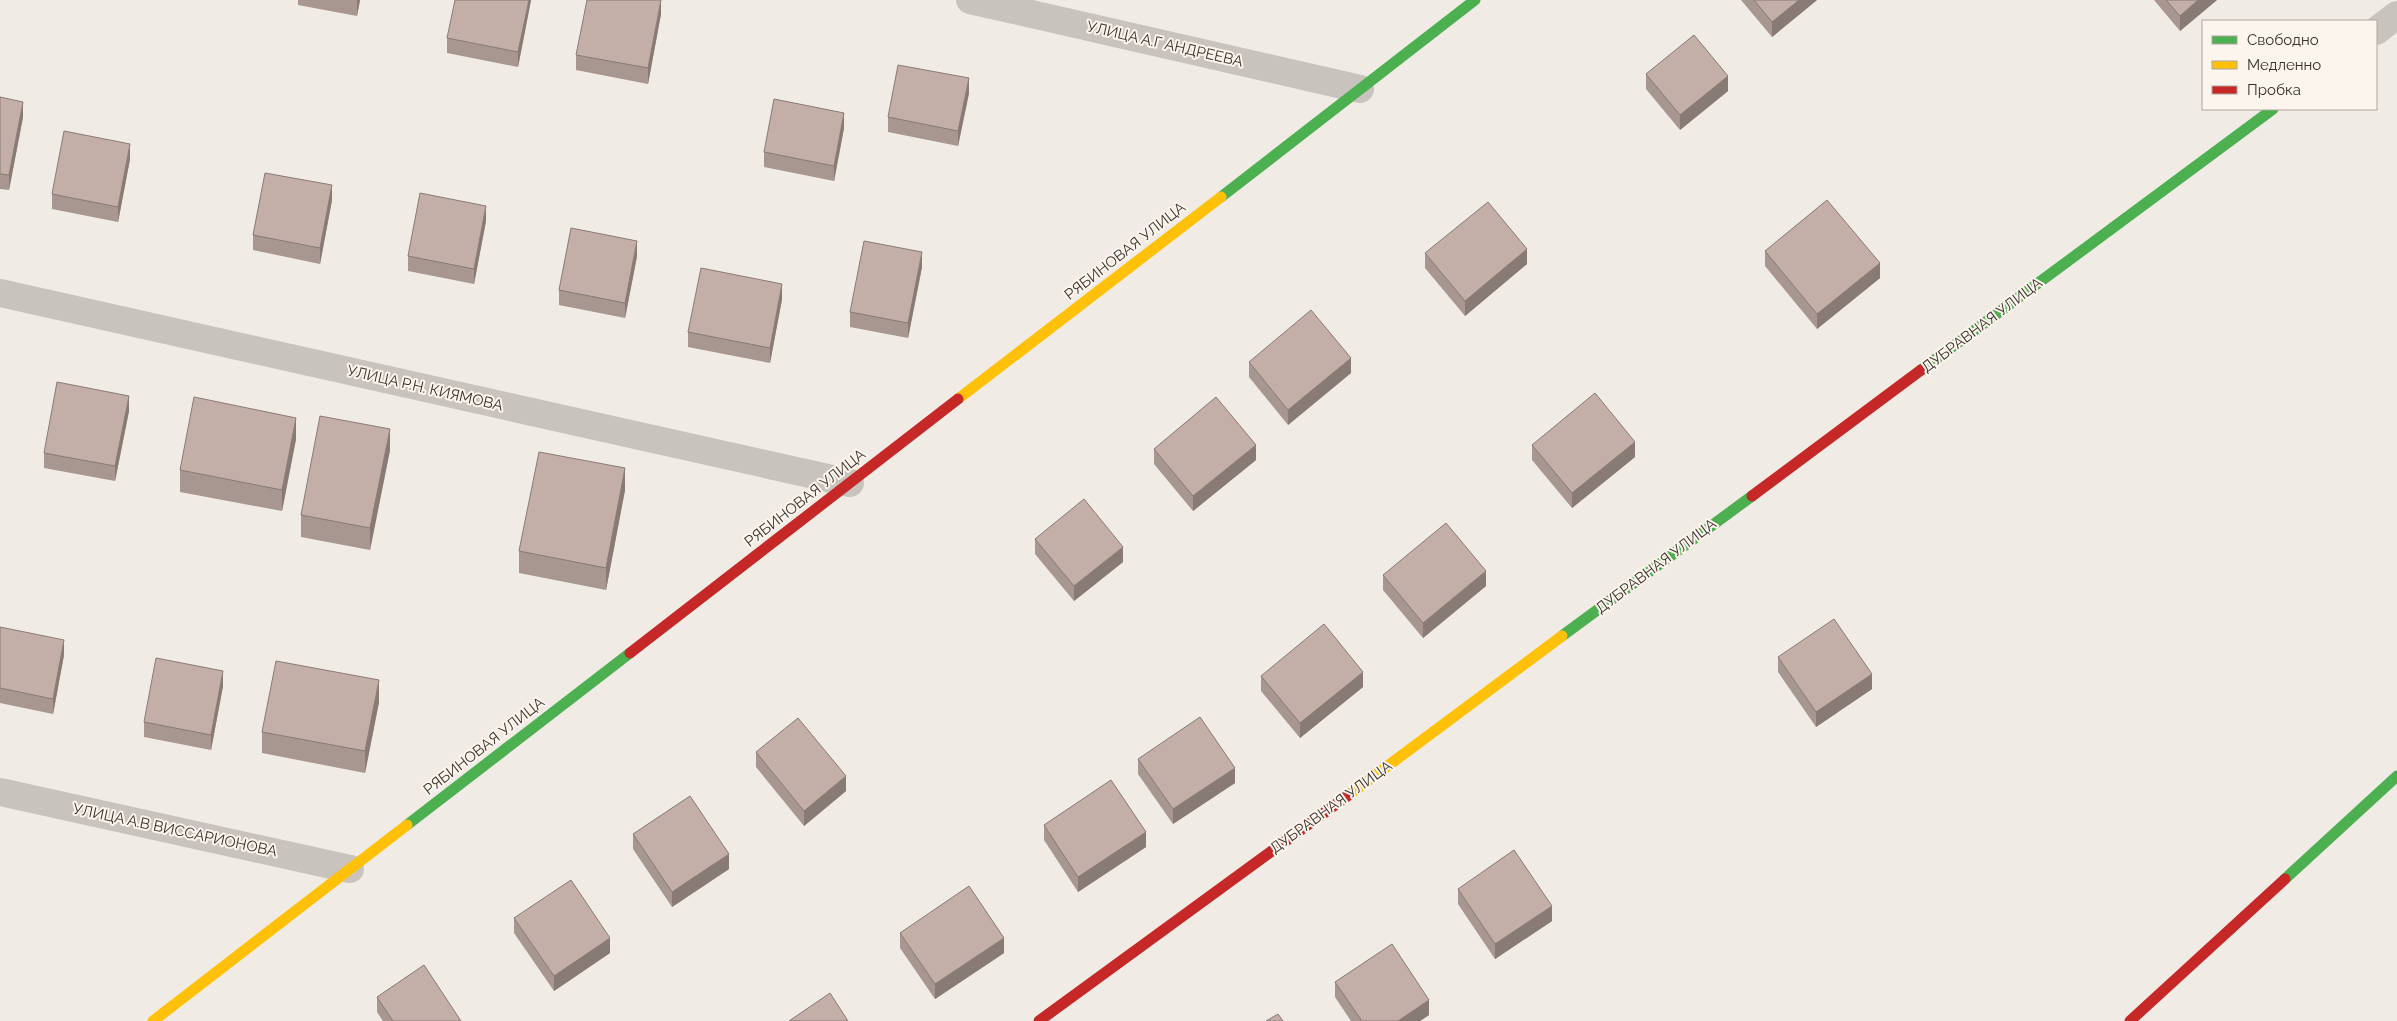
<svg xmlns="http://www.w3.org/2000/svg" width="2397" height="1021" viewBox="0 0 2397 1021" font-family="Raleway,sans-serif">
<rect width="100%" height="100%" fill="#f0ebe5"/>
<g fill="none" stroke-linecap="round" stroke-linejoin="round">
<g stroke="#c9c3be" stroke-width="28">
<polyline points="970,0 1360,89"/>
<polyline points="2376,31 2397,15"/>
<polyline points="0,293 850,483"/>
<polyline points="0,792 350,869"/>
</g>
<g stroke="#4caf50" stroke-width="11">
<polyline points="1221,197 1475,0"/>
<polyline points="1921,370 2273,109"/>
<polyline points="1562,636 1752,496"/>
<polyline points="407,825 630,653"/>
<polyline points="2285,879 2397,776"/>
</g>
<g stroke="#ffc107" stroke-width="11">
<polyline points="958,399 1221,197"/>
<polyline points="1350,794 1562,636"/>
<polyline points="153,1021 407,825"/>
</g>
<g stroke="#c62828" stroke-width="11">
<polyline points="1752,496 1921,370"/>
<polyline points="630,653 958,399"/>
<polyline points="1039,1021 1350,794"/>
<polyline points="2130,1021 2285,879"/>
</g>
</g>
<g fill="#a89690">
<polygon points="298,0 360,0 357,16 298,5"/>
<polygon points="531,0 518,67 447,53 447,38"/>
<polygon points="1741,0 1817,0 1772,37"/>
<polygon points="2154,0 2217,0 2180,31"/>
<polygon points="661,14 648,84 576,70 576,55"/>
<polygon points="1646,74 1728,91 1680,130 1646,89"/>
<polygon points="969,93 958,146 888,132 888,117"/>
<polygon points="0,97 23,117 9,190 0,189"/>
<polygon points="844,128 834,181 764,167 764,152"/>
<polygon points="130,159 118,222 52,209 52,194"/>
<polygon points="332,200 320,264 253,250 253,235"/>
<polygon points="486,221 474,284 408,271 408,256"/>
<polygon points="1765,251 1880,278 1817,329 1765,266"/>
<polygon points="1425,253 1527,264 1465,316 1425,268"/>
<polygon points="637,256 625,318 559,305 559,290"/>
<polygon points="922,267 908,338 850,327 850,312"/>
<polygon points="782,299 770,363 688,347 688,332"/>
<polygon points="1249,362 1351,373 1288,425 1249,377"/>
<polygon points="129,411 115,481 44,468 44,453"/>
<polygon points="296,439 282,511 180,492 180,470"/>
<polygon points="1532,445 1635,457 1572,508 1532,460"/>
<polygon points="1154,449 1256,460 1193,511 1154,464"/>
<polygon points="390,450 370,550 301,537 301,515"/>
<polygon points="625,490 606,590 519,573 519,551"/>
<polygon points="1035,539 1123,562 1074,601 1035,554"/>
<polygon points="1383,575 1486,586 1423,638 1383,590"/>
<polygon points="0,627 64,655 53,714 0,703"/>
<polygon points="1778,657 1872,689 1816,727 1778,672"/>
<polygon points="1261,676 1363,687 1300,738 1261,691"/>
<polygon points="223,686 211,750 144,737 144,722"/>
<polygon points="379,702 365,773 262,753 262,732"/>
<polygon points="756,752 846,791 804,826 756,767"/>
<polygon points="1138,759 1235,783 1173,824 1138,774"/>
<polygon points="1044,825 1146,847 1078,892 1044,840"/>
<polygon points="633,834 729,869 672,907 633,849"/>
<polygon points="1458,889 1552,921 1495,959 1458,904"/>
<polygon points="514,918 610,953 554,991 514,933"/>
<polygon points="900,933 1004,953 935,999 900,948"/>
<polygon points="1335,982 1429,1015 1420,1021 1351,1021 1335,997"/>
<polygon points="377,997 461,1021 383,1021 377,1012"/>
</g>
<g fill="#887a75">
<polygon points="357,0 360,0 357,16"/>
<polygon points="529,0 531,0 518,67 518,52"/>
<polygon points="661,0 661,14 648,84 648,68"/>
<polygon points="1799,0 1817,0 1772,37 1772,22"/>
<polygon points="2198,0 2217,0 2180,31 2180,16"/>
<polygon points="1728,76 1728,91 1680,130 1680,115"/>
<polygon points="969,78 969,93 958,146 958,131"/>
<polygon points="23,102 23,117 9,190 9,175"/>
<polygon points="844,113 844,128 834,181 834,166"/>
<polygon points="130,144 130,159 118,222 118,207"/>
<polygon points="332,185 332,200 320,264 320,248"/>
<polygon points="486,206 486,221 474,284 474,269"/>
<polygon points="637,241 637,256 625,318 625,303"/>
<polygon points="1527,249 1527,264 1465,316 1465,301"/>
<polygon points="922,252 922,267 908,338 908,323"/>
<polygon points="1880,263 1880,278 1817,329 1817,314"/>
<polygon points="782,284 782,299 770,363 770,348"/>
<polygon points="1351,358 1351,373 1288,425 1288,410"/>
<polygon points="129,396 129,411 115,481 115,466"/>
<polygon points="296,418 296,439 282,511 282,490"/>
<polygon points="390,429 390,450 370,550 370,528"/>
<polygon points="1635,442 1635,457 1572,508 1572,493"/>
<polygon points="1256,445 1256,460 1193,511 1193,496"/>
<polygon points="625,468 625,490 606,590 606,568"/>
<polygon points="1123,547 1123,562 1074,601 1074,586"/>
<polygon points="1486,571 1486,586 1423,638 1423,623"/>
<polygon points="64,640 64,655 53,714 53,699"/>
<polygon points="223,671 223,686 211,750 211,735"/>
<polygon points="1363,672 1363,687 1300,738 1300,723"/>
<polygon points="1872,674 1872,689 1816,727 1816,712"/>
<polygon points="379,680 379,702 365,773 365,751"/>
<polygon points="1235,768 1235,783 1173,824 1173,809"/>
<polygon points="846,776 846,791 804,826 804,811"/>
<polygon points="1146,832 1146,847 1078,892 1078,877"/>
<polygon points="729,854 729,869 672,907 672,892"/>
<polygon points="1552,906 1552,921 1495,959 1495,944"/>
<polygon points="610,938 610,953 554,991 554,976"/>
<polygon points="1004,938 1004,953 935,999 935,984"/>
<polygon points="1429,1000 1429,1015 1420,1021 1398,1021"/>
</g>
<g fill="#c3afa7" stroke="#887a75">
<polygon points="455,0 529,0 518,52 447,38"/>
<polygon points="587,0 661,0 648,68 576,55"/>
<polygon points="1754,0 1799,0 1772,22"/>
<polygon points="2166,0 2198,0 2180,16"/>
<polygon points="1694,35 1728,76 1680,115 1646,74"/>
<polygon points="898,65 969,78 958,131 888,117"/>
<polygon points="0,97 23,102 9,175 0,174"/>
<polygon points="774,99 844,113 834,166 764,152"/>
<polygon points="64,131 130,144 118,207 52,194"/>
<polygon points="265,173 332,185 320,248 253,235"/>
<polygon points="420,193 486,206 474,269 408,256"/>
<polygon points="1827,200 1880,263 1817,314 1765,251"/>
<polygon points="1488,202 1527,249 1465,301 1425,253"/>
<polygon points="571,228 637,241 625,303 559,290"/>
<polygon points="864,241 922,252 908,323 850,312"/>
<polygon points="701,268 782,284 770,348 688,332"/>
<polygon points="1311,310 1351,358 1288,410 1249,362"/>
<polygon points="57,382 129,396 115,466 44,453"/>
<polygon points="1595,393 1635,442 1572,493 1532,445"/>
<polygon points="194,397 296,418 282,490 180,470"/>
<polygon points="1216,397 1256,445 1193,496 1154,449"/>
<polygon points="320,416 390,429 370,528 301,515"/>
<polygon points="539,452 625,468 606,568 519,551"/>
<polygon points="1084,499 1123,547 1074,586 1035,539"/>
<polygon points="1446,523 1486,571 1423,623 1383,575"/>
<polygon points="1834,619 1872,674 1816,712 1778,657"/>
<polygon points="1324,624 1363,672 1300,723 1261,676"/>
<polygon points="0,627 64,640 53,699 0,688"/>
<polygon points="156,658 223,671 211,735 144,722"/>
<polygon points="276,661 379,680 365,751 262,732"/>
<polygon points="1200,717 1235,768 1173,809 1138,759"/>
<polygon points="798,718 846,776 804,811 756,752"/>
<polygon points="1111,780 1146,832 1078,877 1044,825"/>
<polygon points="690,796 729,854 672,892 633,834"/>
<polygon points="1514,850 1552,906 1495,944 1458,889"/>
<polygon points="571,880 610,938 554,976 514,918"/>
<polygon points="969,886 1004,938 935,984 900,933"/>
<polygon points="1392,944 1429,1000 1398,1021 1362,1021 1335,982"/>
<polygon points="424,965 461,1021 393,1021 377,997"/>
<polygon points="830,993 848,1021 789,1021"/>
<polygon points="1278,1014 1283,1021 1266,1021"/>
</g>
<g text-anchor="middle" stroke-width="4" stroke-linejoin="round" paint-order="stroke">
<g font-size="15" fill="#3b302b" stroke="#fbf5ee">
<text transform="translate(1165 44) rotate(13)" y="5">УЛИЦА А.Г АНДРЕЕВА</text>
<text transform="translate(1125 251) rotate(-38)" y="5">РЯБИНОВАЯ УЛИЦА</text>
<text transform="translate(1982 325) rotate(-37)" y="5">ДУБРАВНАЯ УЛИЦА</text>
<text transform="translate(425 388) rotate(13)" y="5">УЛИЦА Р.Н. КИЯМОВА</text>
<text transform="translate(805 498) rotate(-38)" y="5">РЯБИНОВАЯ УЛИЦА</text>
<text transform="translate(1656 566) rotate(-37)" y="5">ДУБРАВНАЯ УЛИЦА</text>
<text transform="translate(484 746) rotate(-38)" y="5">РЯБИНОВАЯ УЛИЦА</text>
<text transform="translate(1331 807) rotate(-36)" y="5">ДУБРАВНАЯ УЛИЦА</text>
<text transform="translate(175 830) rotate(12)" y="5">УЛИЦА А.В ВИССАРИОНОВА</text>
</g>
</g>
<rect x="2202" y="20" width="175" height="90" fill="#fbf5ee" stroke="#aea6a0"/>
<rect x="2212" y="36" width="25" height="8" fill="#4caf50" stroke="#aea6a0"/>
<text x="2247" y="45" font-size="15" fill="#3b302b">Свободно</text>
<rect x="2212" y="61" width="25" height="8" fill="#ffc107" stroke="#aea6a0"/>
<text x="2247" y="70" font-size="15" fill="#3b302b">Медленно</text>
<rect x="2212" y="86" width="25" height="8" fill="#c62828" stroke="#aea6a0"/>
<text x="2247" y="95" font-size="15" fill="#3b302b">Пробка</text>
</svg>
